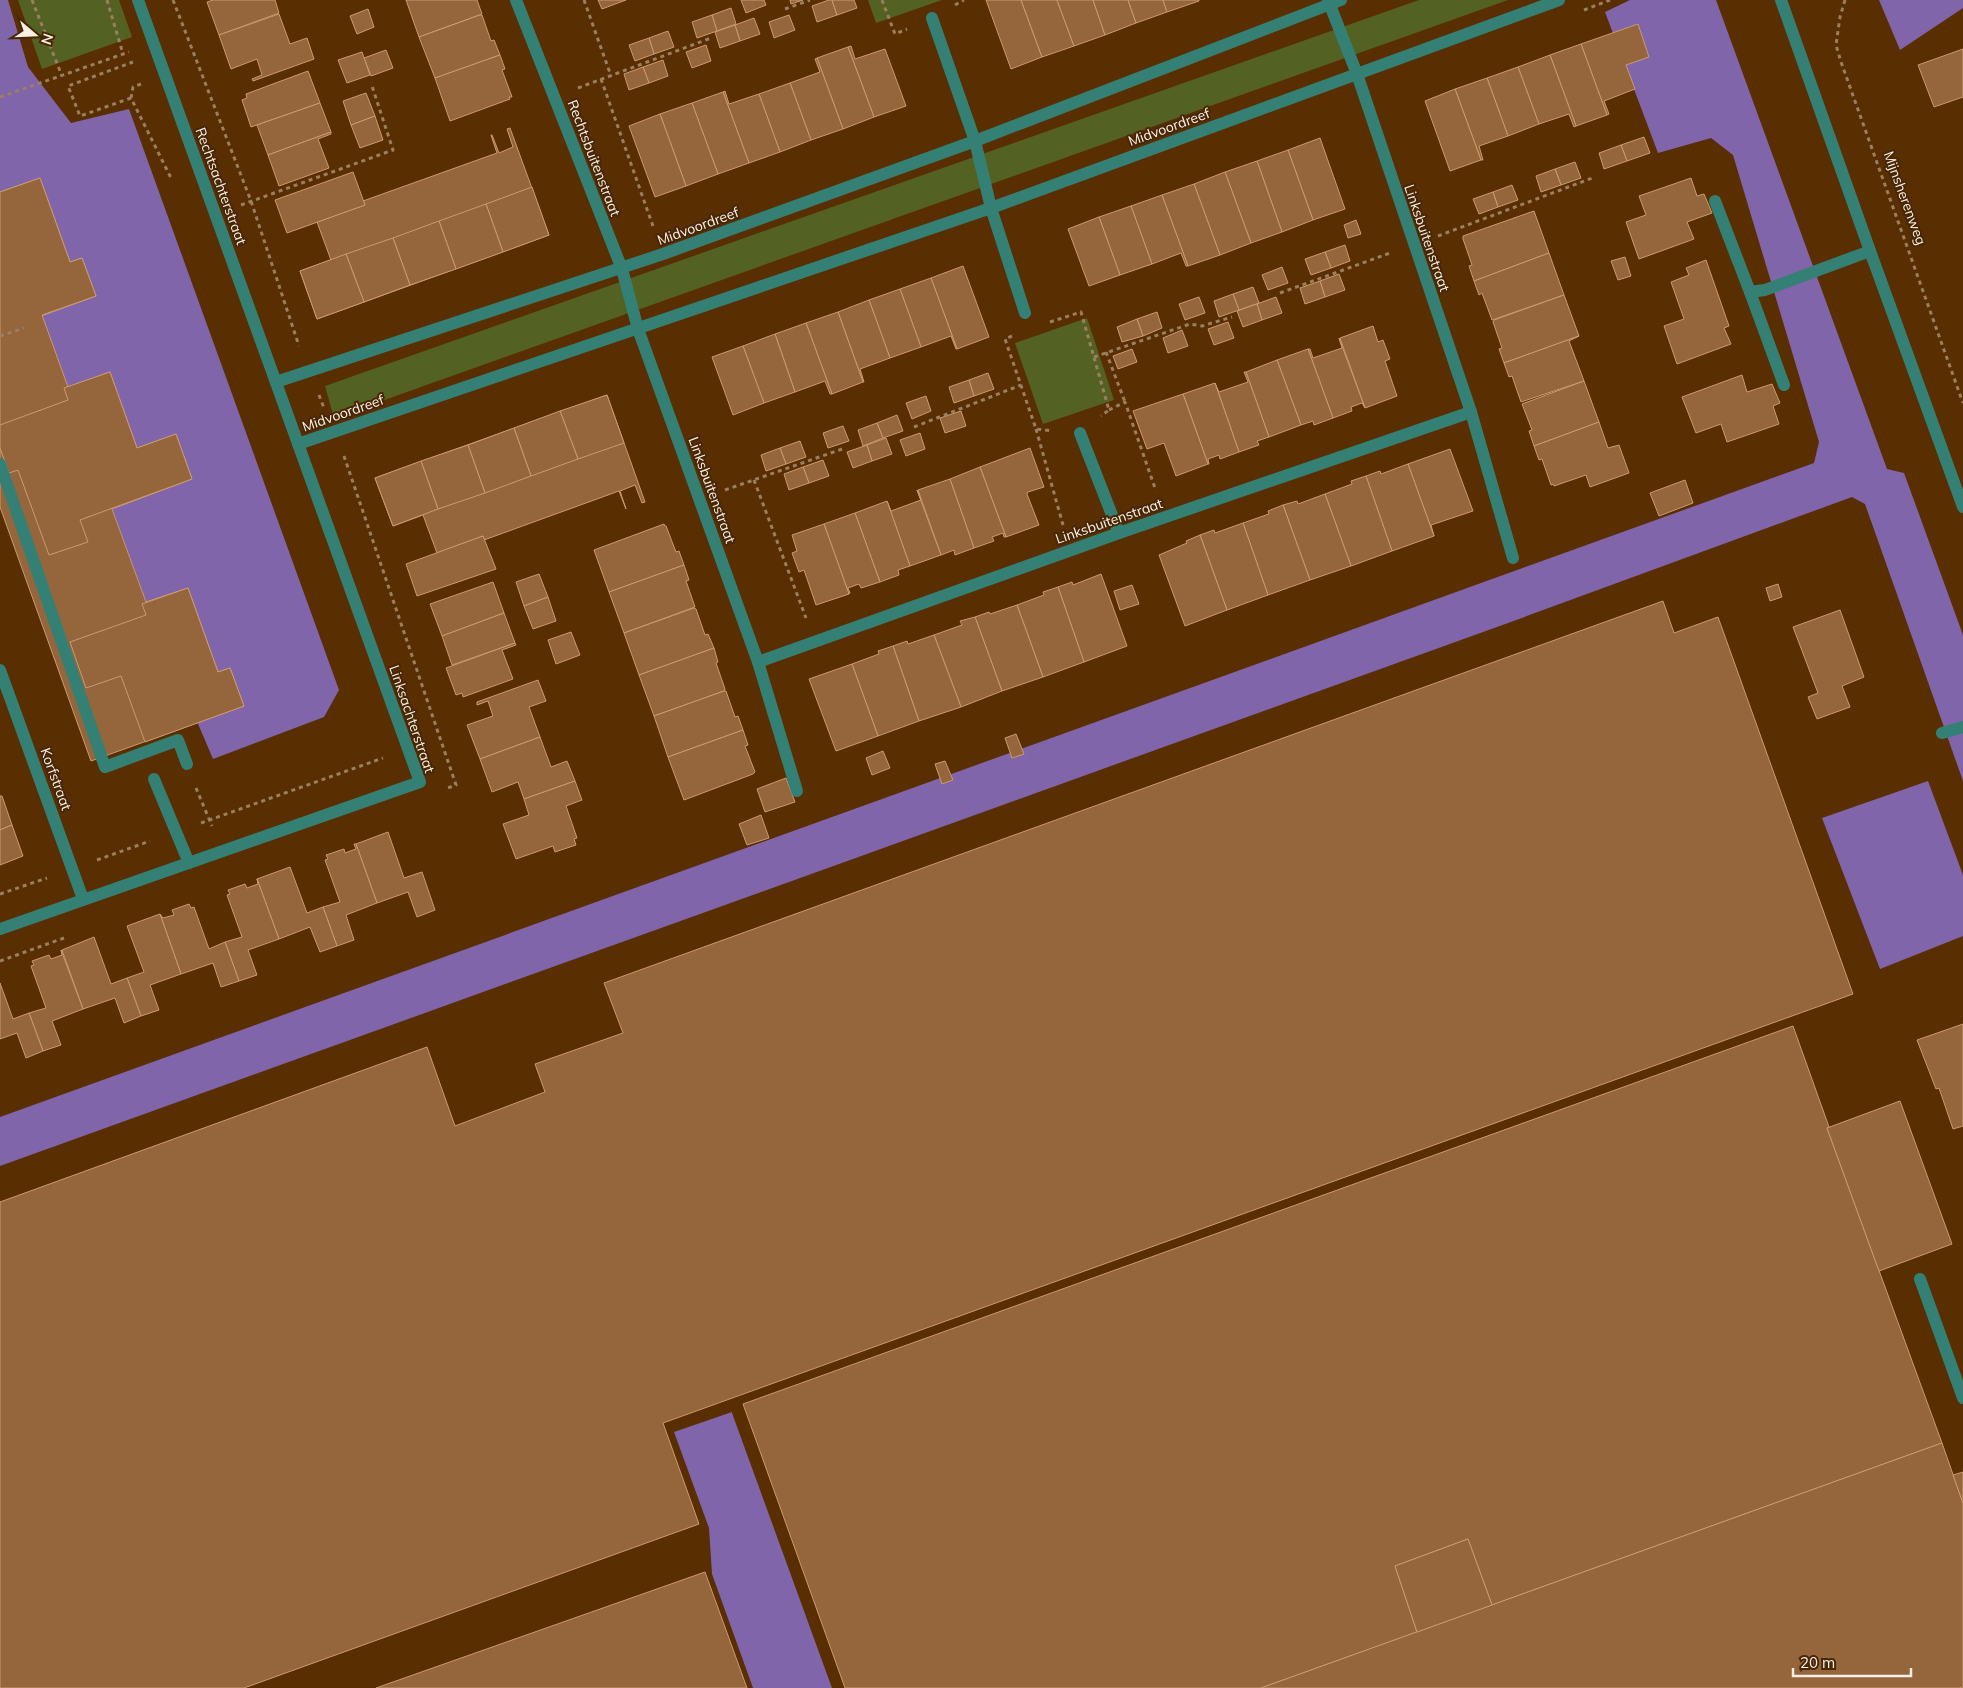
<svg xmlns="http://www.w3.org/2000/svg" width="1963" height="1688" viewBox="0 0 1963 1688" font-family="Mulish,sans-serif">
<rect width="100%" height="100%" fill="#592e00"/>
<g fill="#536222">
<polygon points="18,0 119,0 132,37 42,69"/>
<polygon points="868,0 942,0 876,23"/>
<polygon points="1419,0 1508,0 334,418 325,386"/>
<polygon points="1087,318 1114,400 1043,424 1015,343"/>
</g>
<g fill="#8065ab">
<polygon points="0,0 8,0 28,67 71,123 129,109 339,690 324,717 213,759 146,602 68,387 0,210"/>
<polygon points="1630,0 1716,0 1887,469 1904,473 1963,635 1963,781 1865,504 1852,497 1497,627 0,1166 0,1117 1814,463 1819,442 1733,155 1711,138 1658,153 1605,12"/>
<polygon points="1879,0 1963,0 1963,8 1900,50"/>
<polygon points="1928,781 1963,875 1963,936 1880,969 1822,818"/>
<polygon points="732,1412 732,1413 832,1688 753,1688 712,1574 709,1528 674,1432"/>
</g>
<g fill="#95653c" stroke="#cc9a6f">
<polygon points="213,0 275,0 279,13 219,35 207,2"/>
<polygon points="406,0 477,0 482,14 419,37"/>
<polygon points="598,0 626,0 602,9"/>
<polygon points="741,0 764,0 766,5 746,13"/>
<polygon points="790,0 803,0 791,4"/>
<polygon points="829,0 832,0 837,15 817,22 812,6"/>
<polygon points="832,0 854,0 857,8 837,15"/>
<polygon points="986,0 1021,0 1042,57 1011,69"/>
<polygon points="1021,0 1057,0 1074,46 1042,57"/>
<polygon points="1057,0 1093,0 1105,35 1074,46"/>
<polygon points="1093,0 1128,0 1136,23 1105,35"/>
<polygon points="1128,0 1163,0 1167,12 1136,23"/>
<polygon points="1163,0 1199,0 1199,1 1167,12"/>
<polygon points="731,8 736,24 717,31 712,15"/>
<polygon points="368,9 374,27 357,34 350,16"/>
<polygon points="279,14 290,44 307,38 314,59 253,81 252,79 262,75 257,59 231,69 219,35"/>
<polygon points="480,15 482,15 491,41 494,40 500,55 435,78 419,37"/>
<polygon points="712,15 717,31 697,38 692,22"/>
<polygon points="789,15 795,30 774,38 769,22"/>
<polygon points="754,18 760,34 740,41 735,25"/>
<polygon points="1638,24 1649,57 1626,65 1635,89 1604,101 1609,114 1607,115 1581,44"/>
<polygon points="735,25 740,41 720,48 715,32"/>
<polygon points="668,31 674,47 654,54 649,38"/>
<polygon points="649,38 654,54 635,61 629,45"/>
<polygon points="1581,44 1607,115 1576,126 1550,55"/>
<polygon points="706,45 711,61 692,68 686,52"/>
<polygon points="851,46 855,59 885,49 906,106 874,117 848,47"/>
<polygon points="848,47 874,117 843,129 817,58"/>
<polygon points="1963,49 1963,97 1934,107 1918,65"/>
<polygon points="386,50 393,68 371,76 364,58"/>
<polygon points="362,52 370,75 347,83 338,60"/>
<polygon points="500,55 505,69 502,70 512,97 509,97 510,99 450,121 435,78"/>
<polygon points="1550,55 1576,126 1574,127 1569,114 1539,124 1518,67"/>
<polygon points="817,58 843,129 811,140 790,83 820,72 815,59"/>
<polygon points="663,60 668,76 649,83 643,67"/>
<polygon points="643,67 649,83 629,90 624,74"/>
<polygon points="1518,67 1539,124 1508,136 1487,78"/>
<polygon points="308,71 320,103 251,127 242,100 247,98 246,94"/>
<polygon points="1487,78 1508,136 1479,146 1483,160 1481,160 1455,89"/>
<polygon points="790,83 811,140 780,152 759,94"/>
<polygon points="1455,89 1481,160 1450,171 1425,101"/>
<polygon points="725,91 729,104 759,94 780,152 749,163 723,92"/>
<polygon points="723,92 749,163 718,174 692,103"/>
<polygon points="366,93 375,116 351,125 343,101"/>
<polygon points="320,103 331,132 268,155 257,125"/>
<polygon points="692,103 718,174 686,186 660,114"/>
<polygon points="660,114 686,186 655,197 629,126"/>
<polygon points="375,116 383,140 360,148 351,125"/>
<polygon points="510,128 549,235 317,319 300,271 331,260 317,222 365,205 363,201 497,153 491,135 492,135 499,153 513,147 507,129"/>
<polygon points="331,132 331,134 318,139 329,168 279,186 268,155"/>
<polygon points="1644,137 1650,153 1627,161 1621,145"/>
<polygon points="1320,138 1345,209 1313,220 1288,150"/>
<polygon points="1621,145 1627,161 1604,169 1599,153"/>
<polygon points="1288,150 1313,220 1282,232 1257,161"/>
<polygon points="1257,161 1282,232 1251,243 1225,172"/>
<polygon points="1575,162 1581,178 1561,185 1555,169"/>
<polygon points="1555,169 1561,185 1541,192 1536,176"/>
<polygon points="353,172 365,205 287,233 275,200"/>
<polygon points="1225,172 1251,243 1220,255 1194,184"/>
<polygon points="40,178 70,262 82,258 96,296 0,331 0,192"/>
<polygon points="40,178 70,262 82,258 96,296 42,315 68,387 110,372 137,448 176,434 192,479 112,509 146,602 188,588 218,672 230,668 244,706 91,761 0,507 0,192"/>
<polygon points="1691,178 1697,196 1704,194 1712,213 1687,222 1694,239 1639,259 1626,222 1646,215 1639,196"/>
<polygon points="1194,184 1220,255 1188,266 1162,195"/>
<polygon points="1512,185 1518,200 1498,207 1493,192"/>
<polygon points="532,187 549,235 503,252 486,204"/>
<polygon points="1493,192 1498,207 1479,214 1473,199"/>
<polygon points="1162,195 1188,266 1186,266 1181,253 1152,264 1131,206"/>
<polygon points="486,204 503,252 456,269 439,221"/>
<polygon points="1131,206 1152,264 1120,275 1099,217"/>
<polygon points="1534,211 1549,253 1474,281 1469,266 1472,265 1463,239 1463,236"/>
<polygon points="1099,217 1120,275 1089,286 1068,229"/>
<polygon points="1356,220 1361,234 1348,238 1344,225"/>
<polygon points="439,221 456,269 410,285 393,238"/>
<polygon points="393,238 410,285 364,302 346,254"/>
<polygon points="1345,245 1350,261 1331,268 1325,252"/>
<polygon points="1325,252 1331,268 1311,275 1305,259"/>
<polygon points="1549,253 1564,295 1492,320 1482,293 1479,295 1474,281"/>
<polygon points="346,254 364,302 317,319 300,271"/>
<polygon points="1625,257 1631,276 1618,280 1611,261"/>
<polygon points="1706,260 1729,326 1724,328 1731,344 1677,364 1664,326 1684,319 1671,282 1689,275 1686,268"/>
<polygon points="963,266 989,337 957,349 931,278"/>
<polygon points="1282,267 1288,283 1268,290 1262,275"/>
<polygon points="1339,274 1345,290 1325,297 1320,281"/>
<polygon points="931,278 957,349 956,349 951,336 921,347 900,289"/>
<polygon points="1320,281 1325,297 1305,304 1300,288"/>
<polygon points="1253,287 1259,303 1239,310 1233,294"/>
<polygon points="900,289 921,347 890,358 869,300"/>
<polygon points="1233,294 1239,310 1219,317 1214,301"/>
<polygon points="1564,295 1579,336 1504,363 1499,349 1502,348 1493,322 1494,320"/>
<polygon points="1199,297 1205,313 1185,320 1179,304"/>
<polygon points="1276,297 1282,313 1262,320 1257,304"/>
<polygon points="869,300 890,358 860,369 864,382 863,382 838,312"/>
<polygon points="1257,304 1262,320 1243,327 1237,311"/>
<polygon points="838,312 863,382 832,394 806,323"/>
<polygon points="1157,312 1162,328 1143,336 1137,319"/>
<polygon points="1137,319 1143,336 1122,342 1117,327"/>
<polygon points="1228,322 1234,338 1214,345 1208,329"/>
<polygon points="806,323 832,394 830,394 825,381 795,392 775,334"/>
<polygon points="1373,326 1378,342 1383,340 1390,359 1385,361 1397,396 1365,408 1340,338"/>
<polygon points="1182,330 1188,346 1168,353 1163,338"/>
<polygon points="775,334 795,392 764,403 743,346"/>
<polygon points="1579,336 1569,341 1584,381 1521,402 1512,376 1509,377 1504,363"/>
<polygon points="1339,338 1365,408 1362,403 1351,407 1352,411 1333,418 1308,349 1310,349 1313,358 1342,348"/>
<polygon points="743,346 764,403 733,415 712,357"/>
<polygon points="1132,349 1137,362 1118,369 1113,356"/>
<polygon points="1308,349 1333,418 1314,425 1313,421 1301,425 1277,360"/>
<polygon points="1277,360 1301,425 1269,437 1246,372"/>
<polygon points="110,372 137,448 176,434 192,479 80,520 88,542 49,555 18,470 9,473 0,448 0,425 68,400 64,388"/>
<polygon points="1244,372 1246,372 1269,437 1257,441 1259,445 1239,452 1215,383 1219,392 1248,382"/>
<polygon points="988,373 994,389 974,396 969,380"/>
<polygon points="1742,375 1747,392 1772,384 1780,403 1773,406 1779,424 1727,442 1721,424 1696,433 1682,397"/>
<polygon points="969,380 974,396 954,403 949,387"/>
<polygon points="1584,381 1599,422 1534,446 1529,431 1532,430 1522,404"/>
<polygon points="1215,383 1239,452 1220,459 1219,455 1208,459 1209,464 1208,464 1183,394"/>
<polygon points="1183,394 1208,464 1176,476 1164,443 1147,449 1133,411"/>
<polygon points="607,395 645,502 642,503 635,485 620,491 626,509 619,491 484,540 483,536 437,553 423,515 393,526 375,478"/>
<polygon points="607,395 624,443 578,459 560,411"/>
<polygon points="926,396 931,411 912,419 906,403"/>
<polygon points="560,411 578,459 531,476 514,428"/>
<polygon points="961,411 966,426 945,433 940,418"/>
<polygon points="897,415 903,431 883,438 877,423"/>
<polygon points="1599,422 1608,448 1619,445 1629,473 1590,487 1586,475 1554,486 1553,484 1551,485 1542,459 1539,460 1534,446"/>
<polygon points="877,423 883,438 863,446 858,430"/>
<polygon points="843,426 849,441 828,448 823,433"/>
<polygon points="514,428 531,476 485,493 468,445"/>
<polygon points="920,433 925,449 906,456 900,440"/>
<polygon points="886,438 892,454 872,461 867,445"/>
<polygon points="800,441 806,457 786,464 780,448"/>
<polygon points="468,445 485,493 438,509 421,461"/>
<polygon points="867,445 872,461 853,468 847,452"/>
<polygon points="780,448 786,464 766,471 761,455"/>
<polygon points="1030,448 1044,487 1028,492 1027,494 1039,525 1006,537 980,467"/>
<polygon points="1450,449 1473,511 1431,525 1434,536 1408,464"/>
<polygon points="823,460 829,476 809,483 803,467"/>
<polygon points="421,461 438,509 393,526 375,478"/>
<polygon points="1408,464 1434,536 1392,551 1366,476 1380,471 1381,474"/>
<polygon points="803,467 809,483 789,490 784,474"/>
<polygon points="980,467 1006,537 1004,537 1003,533 992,537 994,541 974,548 950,479"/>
<polygon points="1366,476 1392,551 1351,566 1325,494 1352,484 1351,481"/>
<polygon points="950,479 974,548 955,555 954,550 941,555 918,490"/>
<polygon points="1685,480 1693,503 1659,516 1650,493"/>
<polygon points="917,490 941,555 910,566 887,501 891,511 921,500"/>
<polygon points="1325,494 1351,566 1310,580 1283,505 1297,501 1298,504"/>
<polygon points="887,501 910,566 898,570 899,575 880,582 855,513"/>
<polygon points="1283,505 1310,580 1268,595 1243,523 1269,514 1268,511"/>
<polygon points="855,513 880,582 861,588 859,584 848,588 850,593 849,594 824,524"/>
<polygon points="1243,523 1268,595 1227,610 1200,535 1214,530 1215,533"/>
<polygon points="664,524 665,526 666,526 676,552 679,551 684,565 609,592 594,550"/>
<polygon points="824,524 849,594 816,605 804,570 799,572 792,553 797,551 792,535"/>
<polygon points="1200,535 1227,610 1185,626 1159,555 1187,543 1186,541"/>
<polygon points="483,536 496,569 417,596 406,564"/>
<polygon points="684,565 689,580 686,581 695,607 624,633 609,592"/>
<polygon points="539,574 548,597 524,606 516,582"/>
<polygon points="1101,574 1127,646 1084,662 1058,587 1072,582 1073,585"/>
<polygon points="493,582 504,613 442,636 430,604"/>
<polygon points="1778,584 1782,597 1770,601 1766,588"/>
<polygon points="1132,585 1139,604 1120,610 1114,591"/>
<polygon points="1058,587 1084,662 1043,677 1017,605 1044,595 1043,592"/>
<polygon points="188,588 218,672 230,668 244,706 145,742 121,676 86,688 70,642 146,615 142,604"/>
<polygon points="548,597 556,621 533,629 524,606"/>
<polygon points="1663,601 1674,633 1718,617 1853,994 663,1423 699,1524 244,1688 0,1688 0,1202 427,1047 455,1126 545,1092 535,1064 623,1033 604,983"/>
<polygon points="1017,605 1043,677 1002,691 975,617 989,612 990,614"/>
<polygon points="694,608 696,609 705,635 708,634 714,648 639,675 624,633"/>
<polygon points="1840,610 1864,677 1842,686 1850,707 1817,719 1808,697 1818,693 1793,627"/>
<polygon points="504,613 515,643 452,665 442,636"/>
<polygon points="975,617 1002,691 961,707 934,635 962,625 960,621"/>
<polygon points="571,632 580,655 556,664 548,640"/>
<polygon points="934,635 961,707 919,721 893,646 907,641 908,644"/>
<polygon points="515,643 516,645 502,650 513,679 463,697 462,693 456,695 446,668"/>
<polygon points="893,646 919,721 878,736 852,664 879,654 878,651"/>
<polygon points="714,648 718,662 716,663 725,689 724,691 654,716 639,675"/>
<polygon points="852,664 878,736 836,751 809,679"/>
<polygon points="538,680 546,701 529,707 540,737 480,759 467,725 493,716 488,701 477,705 477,702"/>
<polygon points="724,691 726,691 735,717 738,716 743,730 668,757 654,716"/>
<polygon points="743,730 748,745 745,746 755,772 753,774 684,800 668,757"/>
<polygon points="1016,734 1024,754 1012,758 1005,738"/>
<polygon points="540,737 551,767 567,761 575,781 524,799 518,782 492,792 480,759"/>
<polygon points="883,751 890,768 872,775 866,758"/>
<polygon points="945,761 953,780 942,784 935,764"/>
<polygon points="786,778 795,802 765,812 757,789"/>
<polygon points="575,781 582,800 566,806 577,838 574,839 576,845 555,852 553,846 516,859 503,824 529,815 524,799"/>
<polygon points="0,796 2,796 12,825 0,830"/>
<polygon points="761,815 769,838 747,845 739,824"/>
<polygon points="12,825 23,856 0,865 0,830"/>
<polygon points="388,832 404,878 422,872 435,910 417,917 408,892 377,903 356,844"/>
<polygon points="354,844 356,844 377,903 346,915 354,940 337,946 323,907 340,902 325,860 328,859 326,855 344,849 345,853 356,849"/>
<polygon points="290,867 307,913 323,907 337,946 320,952 310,927 279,939 257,879"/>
<polygon points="257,879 279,939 248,950 257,975 239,981 225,942 242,937 227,895 230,894 228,890 245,884 247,888 258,884"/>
<polygon points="189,904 191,908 194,907 209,949 225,942 239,981 221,987 213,963 181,974 160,914 163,918 174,915 172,910"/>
<polygon points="160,914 181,974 150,985 159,1010 141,1016 127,978 144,972 127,926"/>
<polygon points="94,937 111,984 127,978 141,1016 124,1023 115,998 83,1009 62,950"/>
<polygon points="61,950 83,1009 52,1021 61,1045 43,1051 29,1013 46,1008 31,966 34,965 32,961 49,955 51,959 62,955"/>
<polygon points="0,983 13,1019 29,1013 43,1051 26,1058 17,1033 0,1039"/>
<polygon points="1963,1024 1963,1126 1953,1129 1939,1088 1936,1089 1917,1040"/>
<polygon points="1793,1026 1829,1127 1827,1128 1942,1443 1492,1605 1468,1539 1395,1566 1417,1632 1261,1688 845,1688 743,1404"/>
<polygon points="1900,1101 1952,1244 1879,1271 1827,1128"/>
<polygon points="1942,1443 1963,1503 1963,1687 1959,1688 1261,1688"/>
<polygon points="1963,1472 1963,1503 1953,1475"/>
<polygon points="1468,1539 1492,1605 1417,1632 1395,1566"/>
<polygon points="705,1572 747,1688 376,1688"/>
</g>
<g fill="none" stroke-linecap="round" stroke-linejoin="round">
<g stroke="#9c7f60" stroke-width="3" stroke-dasharray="4 4" stroke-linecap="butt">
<polyline points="32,0 62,76"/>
<polyline points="107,0 123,54"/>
<polyline points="173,0 251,201 299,346"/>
<polyline points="584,0 611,76"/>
<polyline points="882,0 895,34 907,29"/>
<polyline points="1845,0 1840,17 1836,45 1841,62 1963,403"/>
<polyline points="955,5 964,0"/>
<polyline points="785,9 810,0"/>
<polyline points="1584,10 1610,0"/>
<polyline points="601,79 654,229"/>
<polyline points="141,84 133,87 131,98 172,180"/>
<polyline points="578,88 711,38"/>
<polyline points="0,97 129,52"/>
<polyline points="131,98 80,116 68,86 133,62"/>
<polyline points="241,205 393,150 371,83"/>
<polyline points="1438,236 1595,177"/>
<polyline points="1280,293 1390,253"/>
<polyline points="1050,322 1081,312 1109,410 1101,416"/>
<polyline points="0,336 24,328"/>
<polyline points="1012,336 1005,339 1036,429 1053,431"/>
<polyline points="1106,352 1125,402"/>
<polyline points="1094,357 1190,324 1202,326 1232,317"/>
<polyline points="319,395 324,408"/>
<polyline points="1109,410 1125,402 1156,491"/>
<polyline points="914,427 1021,385"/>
<polyline points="1036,429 1063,525"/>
<polyline points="344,456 456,785 445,789"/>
<polyline points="754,480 806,618"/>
<polyline points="725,490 845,448"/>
<polyline points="196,788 212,826"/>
<polyline points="201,823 383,758"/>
<polyline points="97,860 150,841"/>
<polyline points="0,894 47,878"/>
<polyline points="0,961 64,938"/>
</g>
<g stroke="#358074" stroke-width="12">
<polyline points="516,0 622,269 638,329 758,662 797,791"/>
<polyline points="1328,0 1357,74 1471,412 1513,558"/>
<polyline points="1781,0 1870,251 1963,507"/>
<polyline points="932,18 975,141 991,208 1025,313"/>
<polyline points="1715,201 1750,292 1765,290 1870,251"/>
<polyline points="1750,292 1784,385"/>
<polyline points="276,382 663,254 975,141 1341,0"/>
<polyline points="1080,433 1119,533"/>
<polyline points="298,444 991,208 1559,0"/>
<polyline points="0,464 105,767 178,740 187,764"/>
<polyline points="758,662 1119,533 1471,412"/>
<polyline points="0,670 83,899"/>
<polyline points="1942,733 1963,727"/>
<polyline points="154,779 189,863"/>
<polyline points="0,929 420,782 138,0"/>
<polyline points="1920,1279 1963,1398"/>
</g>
</g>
<g text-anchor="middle" stroke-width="4" stroke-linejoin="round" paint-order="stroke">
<g font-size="14" fill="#fbf0e8" stroke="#482705">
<text transform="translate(1169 127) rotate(-20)" y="5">Midvoordreef</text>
<text transform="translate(594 158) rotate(69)" y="5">Rechtsbuitenstraat</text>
<text transform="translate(221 186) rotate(70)" y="5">Rechtsachterstraat</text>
<text transform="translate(1905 198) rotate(70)" y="5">Mijnsherenweg</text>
<text transform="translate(698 226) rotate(-20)" y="5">Midvoordreef</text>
<text transform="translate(1427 238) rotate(71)" y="5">Linksbuitenstraat</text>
<text transform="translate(343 413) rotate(-19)" y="5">Midvoordreef</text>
<text transform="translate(712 490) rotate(70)" y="5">Linksbuitenstraat</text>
<text transform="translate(1109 521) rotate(-19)" y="5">Linksbuitenstraat</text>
<text transform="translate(412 719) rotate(71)" y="5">Linksachterstraat</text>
<text transform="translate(56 779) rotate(70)" y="5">Korfstraat</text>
</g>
</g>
<g transform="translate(35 35) rotate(109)" stroke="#482705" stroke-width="4" paint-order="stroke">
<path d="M0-4L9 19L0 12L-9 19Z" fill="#fbf0e8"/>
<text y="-8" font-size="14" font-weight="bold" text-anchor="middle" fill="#fbf0e8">N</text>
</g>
<path d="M1793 1668v8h118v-8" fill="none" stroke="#fbf0e8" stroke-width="2.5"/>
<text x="1800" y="1668" font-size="15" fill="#fbf0e8" stroke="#482705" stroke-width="4" paint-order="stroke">20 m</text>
</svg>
